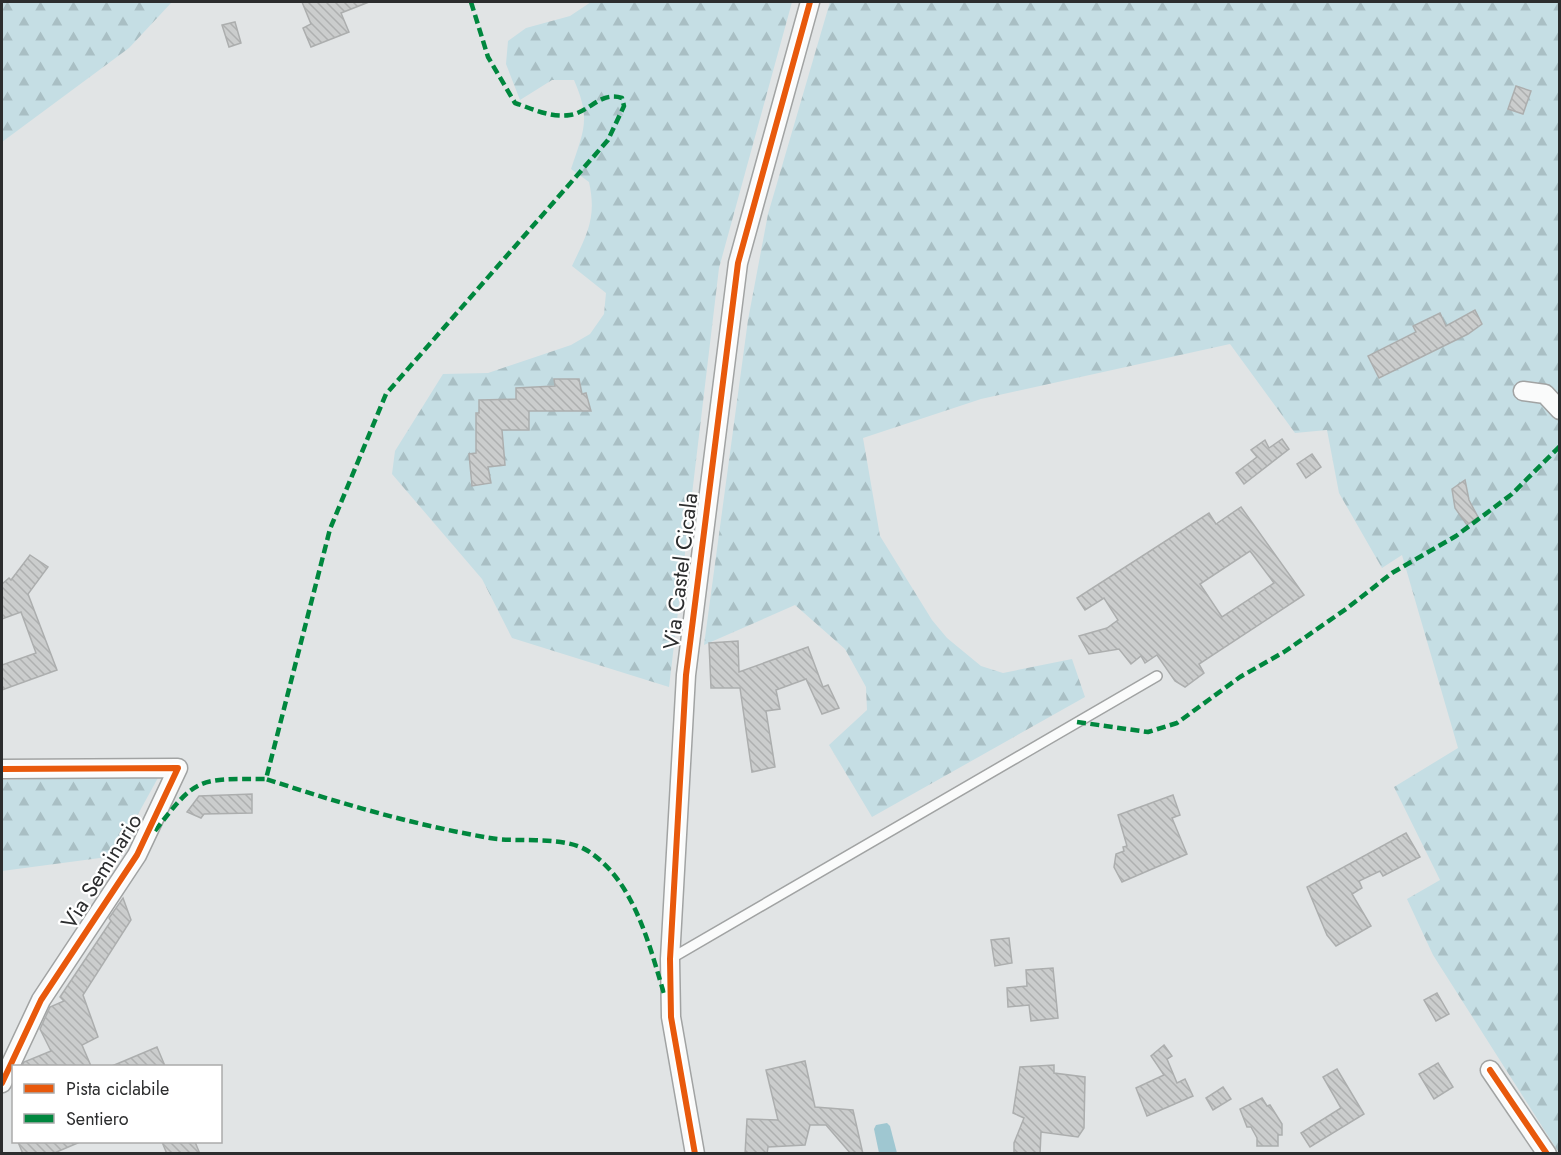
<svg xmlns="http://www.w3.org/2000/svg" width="1561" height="1155" viewBox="0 0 1561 1155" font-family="Jost,sans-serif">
<defs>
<pattern id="forest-firs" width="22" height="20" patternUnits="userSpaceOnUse" patternTransform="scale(1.5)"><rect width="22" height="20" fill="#c5dee4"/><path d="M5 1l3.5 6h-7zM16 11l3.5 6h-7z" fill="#a9bfc4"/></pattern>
<pattern id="building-back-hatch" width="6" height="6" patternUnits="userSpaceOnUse" patternTransform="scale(1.5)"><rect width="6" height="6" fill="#cbcdcd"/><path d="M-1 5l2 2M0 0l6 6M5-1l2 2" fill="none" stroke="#aeb0b0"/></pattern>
</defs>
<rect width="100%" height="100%" fill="#e1e4e5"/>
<g fill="url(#forest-firs)">
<polygon points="2,2 172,2 129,48 2,142"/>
<path d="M 591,2 L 792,2 L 719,268 L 669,687 L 512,638 L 482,579 L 392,474 L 395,451 L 443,374 L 488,373 L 571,345 L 590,334 L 604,314 L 606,293 L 572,266 C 587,234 597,218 589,182 L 571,169 C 584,130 591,119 574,80 L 552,80 L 520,100 L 506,64 L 508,41 L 526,28 L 570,16 Z"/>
<polygon points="830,2 1559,2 1559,1153 1433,955 1407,899 1440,880 1394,787 1458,748 1402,555 1382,568 1339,493 1327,430 1295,433 1230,344 981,399 863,438 880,536 932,620 947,638 981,666 1003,673 1072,659 1085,697 872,817 829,745 867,710 866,687 845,649 795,605 704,645 748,320 768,214"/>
<polygon points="159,776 115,856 2,871 2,780"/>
</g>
<polygon fill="#9fc7d1" points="887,1123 890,1126 897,1153 879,1153 874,1129 876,1125"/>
<g fill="url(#building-back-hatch)" stroke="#acaeae" stroke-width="1.5" fill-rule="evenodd">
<polygon points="302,2 369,2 341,13 349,32 311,47 303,28 311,24"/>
<polygon points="235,22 241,43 229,47 222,25"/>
<polygon points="1516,86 1531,91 1523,114 1508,109"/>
<polygon points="1475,310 1482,324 1468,334 1379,378 1368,356 1416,332 1413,326 1440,313 1446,326"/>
<polygon points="554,379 579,379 582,394 586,393 591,411 529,411 529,430 502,430 505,465 488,467 491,483 472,486 469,454 476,453 476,413 479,413 479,400 516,399 516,388 555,386"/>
<polygon points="1282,439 1289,449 1244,484 1236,473 1257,457 1251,450 1265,440 1269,448"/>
<polygon points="1312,454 1321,467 1306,478 1297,464"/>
<polygon points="1465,480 1469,500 1478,517 1467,525 1455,508 1452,489"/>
<path d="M 1241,507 L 1304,595 L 1199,664 L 1204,673 L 1185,687 L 1175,681 L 1157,655 L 1145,663 L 1141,656 L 1131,664 L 1119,649 L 1089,654 L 1079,636 L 1107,628 L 1118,620 L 1104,598 L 1085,610 L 1077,598 L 1209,513 L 1216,524 ZM 1250,551 L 1274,583 L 1222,617 L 1200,584 Z"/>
<polygon points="30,555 48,567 28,594 57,670 2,690 2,665 36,653 21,612 2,619 2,584 9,578 11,580"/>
<polygon points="738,641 739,672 808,647 823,687 828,685 839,708 822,714 806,679 776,690 780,709 766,711 775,767 752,772 740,688 711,688 709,643"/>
<polygon points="252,794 252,813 204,814 201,818 187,812 199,796"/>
<polygon points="1173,795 1180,815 1172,818 1187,854 1122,882 1114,867 1116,854 1124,851 1123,847 1127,846 1118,815"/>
<polygon points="1406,833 1420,857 1383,876 1380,871 1359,881 1362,888 1352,894 1371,926 1336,946 1327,935 1307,887"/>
<polygon points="123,898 131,920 83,995 98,1037 82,1045 91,1066 22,1066 24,1062 51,1051 40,1029 50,1007 64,1001 60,997 111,921 109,918"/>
<polygon points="1009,938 1012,963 995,966 991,940"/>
<polygon points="1053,968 1058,1018 1031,1021 1029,1005 1008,1007 1007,988 1027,986 1026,970"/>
<polygon points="1437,993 1449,1014 1436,1021 1424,1000"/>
<polygon points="1164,1045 1172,1056 1167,1059 1177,1083 1185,1079 1193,1096 1147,1116 1136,1088 1164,1075 1151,1056"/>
<polygon points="157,1047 165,1066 112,1066"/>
<polygon points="805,1061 815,1107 853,1110 863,1154 851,1154 826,1125 810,1125 805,1145 768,1147 767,1154 745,1154 747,1119 778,1120 766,1070"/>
<polygon points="1438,1063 1453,1087 1434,1099 1419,1074"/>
<polygon points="1054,1065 1054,1073 1085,1077 1084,1128 1078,1137 1041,1132 1040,1154 1014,1154 1014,1143 1024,1118 1013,1113 1020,1067"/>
<polygon points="1337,1069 1364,1114 1310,1147 1301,1133 1341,1108 1323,1077"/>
<polygon points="1223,1087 1231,1099 1213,1110 1206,1098"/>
<polygon points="1262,1098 1267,1106 1270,1105 1282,1124 1282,1135 1278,1135 1278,1146 1257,1146 1257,1138 1251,1127 1247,1127 1240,1109"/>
<polygon points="18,1142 80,1142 52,1154 23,1154"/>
<polygon points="162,1142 195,1142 200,1154 167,1154"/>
</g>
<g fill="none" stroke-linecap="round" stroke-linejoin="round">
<g stroke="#a1a3a3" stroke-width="12">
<polyline id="lane" points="670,959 1157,676"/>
</g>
<g stroke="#a1a3a3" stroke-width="21">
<g id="street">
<polyline points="1523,391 1545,394 1560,410"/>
<polyline points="2,769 178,768 137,855 41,1000 2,1083"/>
<polyline points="1490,1070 1547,1154"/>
<polyline points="695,1154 671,1017 670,959 686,675 738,263 810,2"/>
</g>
</g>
<use href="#lane" stroke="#fafbfb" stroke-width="9"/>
<use href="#street" stroke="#fafbfb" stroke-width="18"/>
<g stroke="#00873e" stroke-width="4.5" stroke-dasharray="9 4.5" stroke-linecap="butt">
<path d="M 471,2 L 488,57 L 515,103 C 533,109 551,118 570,115 C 590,112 600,91 622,98 L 624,106 L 608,140 L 386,394 L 330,529 L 266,779 C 339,803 414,825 490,838 C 518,843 563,835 588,851 C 635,881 650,948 665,997"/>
<polyline points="1077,722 1148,732 1177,723 1240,677 1284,652 1346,609 1392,573 1456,536 1512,494 1560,446"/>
<path d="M 155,831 C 197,776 198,779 266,779"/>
</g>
<g stroke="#fff" stroke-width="10">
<g id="cycleway">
<polyline points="2,769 178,768 137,855 41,1000 2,1083"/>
<polyline points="1490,1070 1547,1154"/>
<polyline points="695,1154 671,1017 670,959 686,675 738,263 810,2"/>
</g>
</g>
<use href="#cycleway" stroke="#e8590c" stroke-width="6"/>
</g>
<g text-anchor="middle" stroke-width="4.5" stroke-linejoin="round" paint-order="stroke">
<g font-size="22" fill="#2c2d2e" stroke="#fff">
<text transform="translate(680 571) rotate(-83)" y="8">Via Castel Cicala</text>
<text transform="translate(101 871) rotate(-58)" y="8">Via Seminario</text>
</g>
</g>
<rect width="1561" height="1155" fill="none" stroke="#2c2d2e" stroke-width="6"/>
<rect x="12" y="1065" width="210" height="78" fill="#ffffff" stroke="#ababab" stroke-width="1.5"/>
<rect x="24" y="1084" width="30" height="9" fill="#e8590c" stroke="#ababab" stroke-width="1.5"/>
<text x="66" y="1095" font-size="18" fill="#2c2d2e">Pista ciclabile</text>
<rect x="24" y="1114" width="30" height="9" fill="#00873e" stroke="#ababab" stroke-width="1.5"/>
<text x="66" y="1125" font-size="18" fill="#2c2d2e">Sentiero</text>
</svg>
